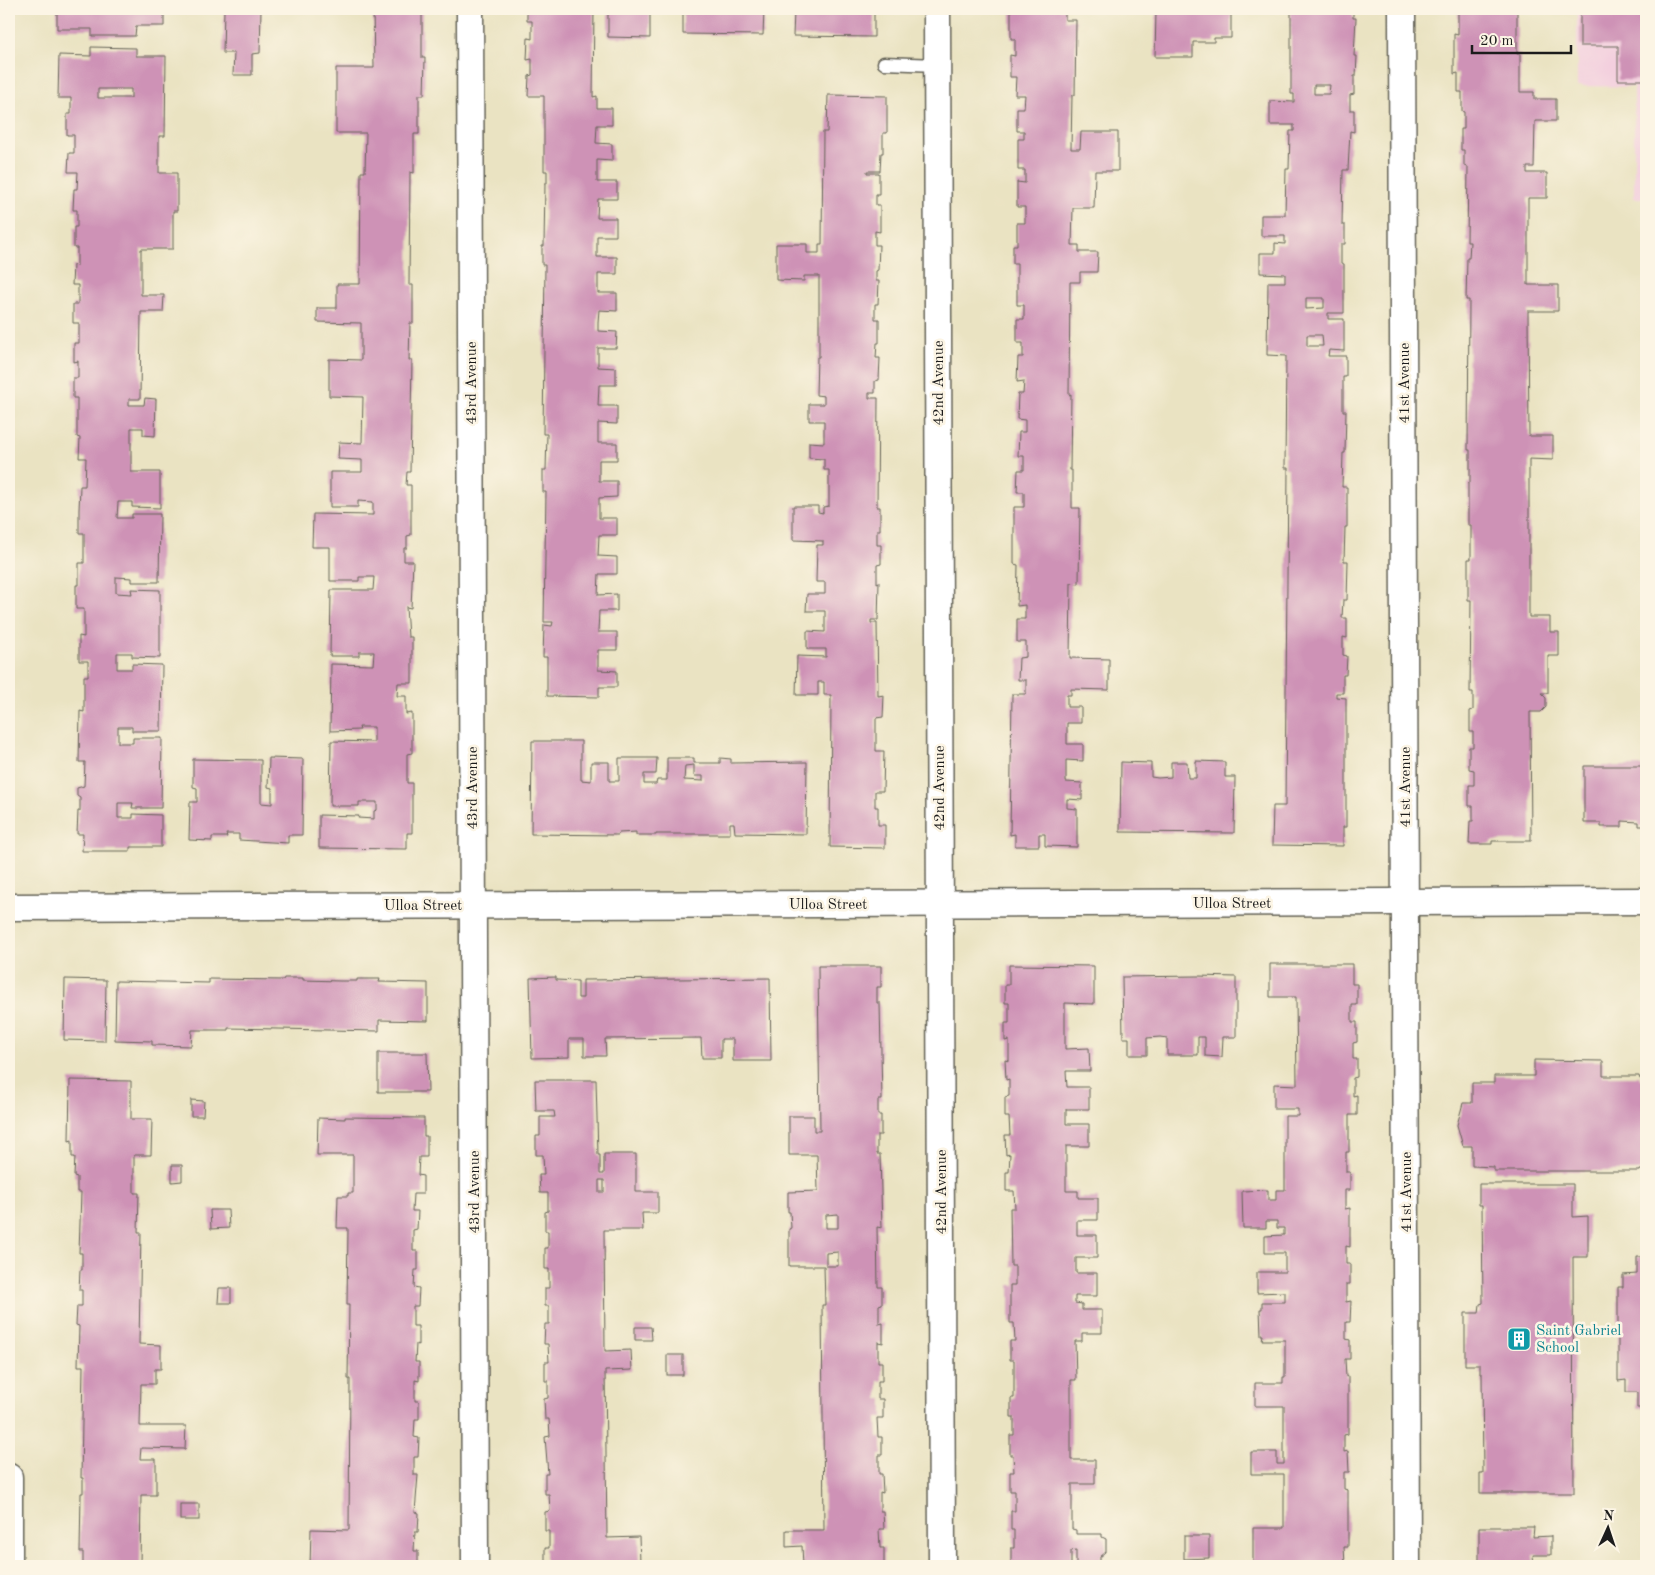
<svg xmlns="http://www.w3.org/2000/svg" width="1655" height="1575" viewBox="0 0 1655 1575" font-family="'Old Standard TT',serif">
<rect width="100%" height="100%" fill="#fcf5e5"/>
<filter id="ink" filterUnits="userSpaceOnUse"><feTurbulence type="fractalNoise" baseFrequency=".02" numOctaves="2"/><feDisplacementMap in="SourceGraphic" scale="10" xChannelSelector="R" yChannelSelector="G"/><feConvolveMatrix kernelMatrix="1 2 1 2 8 2 1 2 1" color-interpolation-filters="sRGB"/></filter>
<filter id="wash" filterUnits="userSpaceOnUse"><feTurbulence type="fractalNoise" baseFrequency=".0096" numOctaves="4" result="noise"/><feDisplacementMap in="SourceGraphic" scale="20" xChannelSelector="R" yChannelSelector="G"/><feGaussianBlur stdDeviation="1.12" result="paint"/><feColorMatrix in="noise" values="0 0 0 0 0 0 0 0 0 0 0 0 0 0 0 0 0 1.4 0 .05"/><feComposite in="paint" operator="in"/></filter>
<g filter="url(#wash)">
<rect width="100%" height="100%" fill="#eae3c2"/>
<polygon fill="#f3cfde" points="1577,9 1646,9 1646,198 1634,198 1634,87 1577,86"/>
<g id="blocks">
<g fill="#ce92b6" fill-rule="evenodd">
<polygon points="57,9 164,9 164,26 136,26 135,36 92,36 92,29 57,29"/>
<polygon points="224,9 261,9 260,53 252,54 252,75 233,75 234,53 223,53"/>
<polygon points="373,9 422,9 422,58 425,58 424,95 419,95 419,134 414,134 414,173 410,172 409,285 413,285 413,323 410,323 409,360 412,360 410,472 407,472 406,485 411,485 411,535 407,536 407,548 404,548 404,561 413,561 411,608 406,607 408,637 412,637 412,683 398,683 397,696 406,696 406,714 412,713 412,753 407,754 407,783 412,783 412,833 407,833 407,849 319,848 319,815 359,816 358,818 374,819 374,811 377,810 377,802 359,802 359,806 330,806 331,741 374,742 374,727 359,727 360,730 330,731 331,664 373,665 374,652 359,652 359,656 330,656 331,590 373,590 374,577 359,577 359,581 330,581 330,547 312,547 313,514 373,515 373,502 358,501 358,507 330,507 330,472 362,472 362,460 338,459 339,442 362,443 363,397 329,396 329,359 361,360 361,323 317,322 317,308 337,308 337,284 360,284 361,172 365,172 366,133 336,133 336,68 374,68"/>
<polygon points="527,9 594,9 593,97 597,96 597,108 612,108 612,125 597,125 596,143 612,144 612,161 597,160 597,182 617,182 617,199 598,199 597,218 616,218 616,236 597,236 597,257 617,257 617,274 598,274 598,293 617,293 617,311 599,310 598,322 598,331 617,332 616,348 598,348 598,367 616,368 616,385 599,385 598,406 617,406 617,424 598,423 598,443 617,443 617,460 599,460 599,481 617,481 617,497 599,498 599,518 617,518 617,535 599,535 598,556 617,557 617,574 599,574 598,595 617,594 617,611 599,611 598,632 617,632 617,650 598,650 598,670 617,671 617,687 599,687 599,697 547,696 547,657 543,657 544,625 552,626 553,622 544,622 546,492 543,492 543,470 546,470 547,434 543,434 545,265 542,265 542,246 544,246 545,183 547,183 547,171 544,171 544,96 528,96 529,76 532,75 532,59 527,60 528,38 532,39 532,21 527,21"/>
<polygon points="608,9 660,9 660,13 650,13 650,38 608,37"/>
<polygon points="683,9 775,9 775,11 764,11 763,35 683,34"/>
<polygon points="782,9 885,9 885,12 874,12 874,37 793,36 794,12 782,11"/>
<polygon points="1011,9 1065,9 1065,20 1076,20 1075,95 1072,95 1071,149 1080,149 1081,132 1118,132 1118,171 1095,171 1094,208 1073,208 1072,245 1079,245 1079,252 1098,252 1097,272 1080,272 1080,282 1070,282 1069,395 1071,394 1070,470 1072,470 1072,508 1080,508 1079,584 1071,583 1070,658 1109,659 1109,690 1071,689 1071,695 1067,695 1067,707 1081,707 1081,723 1067,723 1067,744 1083,744 1083,761 1066,760 1066,782 1082,783 1082,800 1067,799 1067,808 1077,809 1077,847 1045,846 1045,834 1039,834 1039,846 1015,846 1015,834 1010,835 1012,694 1026,694 1026,680 1018,680 1019,658 1026,657 1026,642 1017,642 1017,619 1025,619 1025,605 1017,606 1018,565 1014,564 1014,507 1024,507 1024,492 1017,492 1018,470 1024,470 1024,456 1018,456 1019,432 1025,432 1025,420 1017,419 1018,394 1023,394 1024,381 1017,382 1018,357 1023,357 1023,343 1017,343 1017,319 1024,319 1024,305 1017,305 1017,264 1013,264 1013,245 1017,245 1017,223 1025,223 1025,207 1017,207 1017,182 1025,183 1025,170 1018,170 1018,139 1024,139 1024,131 1017,131 1017,108 1024,108 1025,95 1015,95 1016,77 1010,77 1010,55 1015,56 1015,39 1011,39"/>
<polygon points="1119,9 1231,9 1231,38 1214,38 1214,42 1193,42 1193,57 1155,57 1156,11 1119,11"/>
<path d="M 1291,9 L 1353,9 L 1353,18 L 1356,18 L 1354,56 L 1357,56 L 1356,76 L 1354,76 L 1354,94 L 1350,95 L 1350,110 L 1354,110 L 1354,132 L 1350,131 L 1348,170 L 1343,170 L 1342,225 L 1345,225 L 1345,244 L 1341,244 L 1341,263 L 1344,264 L 1344,313 L 1328,313 L 1328,319 L 1344,319 L 1344,351 L 1329,350 L 1328,356 L 1346,356 L 1346,377 L 1343,377 L 1343,411 L 1346,411 L 1345,453 L 1343,453 L 1342,487 L 1347,487 L 1347,527 L 1345,527 L 1344,561 L 1348,561 L 1347,600 L 1343,600 L 1342,618 L 1347,618 L 1347,638 L 1343,637 L 1343,655 L 1347,656 L 1346,675 L 1343,675 L 1343,693 L 1336,693 L 1336,697 L 1346,698 L 1346,827 L 1343,827 L 1343,846 L 1272,845 L 1273,806 L 1285,806 L 1288,468 L 1285,468 L 1286,356 L 1267,355 L 1268,282 L 1285,282 L 1285,274 L 1260,273 L 1260,253 L 1275,253 L 1275,243 L 1285,244 L 1285,236 L 1261,236 L 1261,215 L 1285,215 L 1286,169 L 1289,169 L 1290,131 L 1294,131 L 1294,125 L 1270,125 L 1270,101 L 1294,102 L 1294,94 L 1291,94 ZM 1314,85 L 1330,85 L 1329,94 L 1314,94 ZM 1306,298 L 1324,298 L 1324,308 L 1306,309 ZM 1307,335 L 1322,335 L 1323,346 L 1307,346 Z"/>
<polygon points="1458,9 1517,9 1517,54 1520,54 1520,92 1534,92 1534,99 1556,99 1556,121 1535,121 1534,167 1527,167 1527,173 1547,173 1547,198 1528,198 1528,285 1558,285 1558,311 1528,311 1528,316 1529,436 1553,436 1553,460 1529,459 1529,617 1550,617 1550,632 1559,632 1559,656 1548,656 1548,693 1541,693 1546,698 1546,707 1541,712 1530,712 1531,841 1492,841 1492,844 1469,844 1470,821 1473,821 1473,806 1469,806 1469,785 1474,785 1474,770 1469,769 1469,747 1473,747 1473,732 1470,732 1470,711 1473,710 1473,692 1470,692 1471,600 1468,600 1468,559 1471,559 1471,525 1468,525 1468,483 1470,483 1470,450 1468,450 1469,300 1466,300 1467,258 1469,258 1470,242 1467,242 1468,167 1464,166 1464,150 1461,150 1461,129 1464,129 1464,112 1462,111 1462,92 1458,92 1458,73 1454,74 1454,34 1458,35"/>
<polygon points="1580,9 1646,9 1646,80 1618,80 1618,46 1580,46"/>
<path d="M 91,47 L 136,48 L 136,56 L 166,56 L 165,136 L 159,136 L 159,173 L 177,173 L 177,211 L 173,211 L 173,249 L 141,249 L 141,295 L 164,295 L 163,312 L 141,312 L 140,399 L 129,399 L 129,405 L 144,405 L 145,398 L 156,399 L 155,436 L 143,435 L 143,428 L 131,428 L 131,472 L 160,472 L 160,508 L 132,507 L 132,502 L 118,502 L 117,518 L 132,518 L 132,514 L 160,514 L 159,582 L 132,582 L 132,578 L 116,577 L 116,593 L 132,594 L 131,589 L 160,590 L 160,658 L 132,657 L 132,653 L 117,653 L 117,669 L 132,669 L 132,664 L 162,665 L 161,731 L 132,731 L 132,727 L 118,727 L 118,743 L 133,743 L 133,738 L 162,738 L 161,808 L 132,808 L 133,803 L 118,803 L 118,818 L 133,818 L 133,814 L 161,815 L 161,847 L 130,847 L 130,851 L 82,851 L 83,834 L 77,834 L 78,811 L 80,811 L 80,798 L 77,796 L 77,788 L 84,786 L 85,762 L 79,762 L 80,711 L 84,712 L 84,676 L 88,676 L 88,661 L 79,661 L 79,636 L 84,637 L 84,609 L 76,609 L 76,585 L 79,585 L 79,563 L 84,563 L 84,533 L 79,533 L 79,510 L 80,486 L 85,486 L 86,458 L 79,458 L 80,438 L 77,437 L 77,398 L 73,398 L 73,378 L 78,378 L 78,361 L 74,362 L 74,343 L 79,343 L 79,323 L 73,323 L 73,304 L 78,304 L 78,285 L 72,285 L 73,265 L 77,266 L 77,248 L 74,248 L 74,227 L 77,227 L 77,210 L 73,210 L 74,189 L 77,189 L 78,172 L 68,172 L 69,153 L 74,153 L 74,135 L 67,135 L 67,114 L 71,114 L 71,98 L 58,98 L 59,55 L 91,56 ZM 98,89 L 131,89 L 131,98 L 98,98 Z"/>
<polygon points="828,95 887,96 887,133 883,133 883,153 881,153 880,171 867,171 867,173 879,173 879,194 876,194 876,205 880,205 880,232 875,231 875,245 879,245 878,270 876,271 876,281 879,281 878,304 875,304 875,319 879,319 879,343 877,343 876,358 880,358 879,380 875,381 875,393 869,393 869,398 878,398 877,507 880,507 880,530 877,530 877,545 881,545 881,564 877,565 877,583 879,582 878,620 871,620 871,623 877,623 878,696 884,695 883,717 876,718 876,751 884,751 883,791 875,791 875,807 878,807 878,825 885,825 885,848 830,847 831,695 824,695 824,682 818,682 818,695 796,695 797,656 826,657 826,649 807,649 807,631 825,632 825,611 806,611 807,594 825,594 825,582 816,582 817,545 823,545 823,541 793,540 793,506 818,506 818,512 823,513 823,507 829,506 829,470 824,470 824,459 809,458 809,442 824,443 824,421 809,421 809,404 824,404 824,396 816,395 817,357 819,357 819,276 804,276 804,281 776,280 776,244 807,244 807,253 819,253 819,244 822,244 823,132 827,132"/>
<path d="M 532,741 L 581,741 L 581,780 L 591,781 L 591,762 L 609,762 L 609,781 L 619,781 L 619,758 L 657,758 L 656,774 L 644,774 L 644,784 L 656,784 L 657,780 L 667,780 L 667,758 L 694,758 L 694,763 L 720,763 L 720,758 L 731,759 L 731,763 L 807,762 L 806,834 L 735,833 L 734,823 L 730,823 L 730,834 L 656,834 L 656,835 L 636,835 L 636,832 L 619,833 L 618,835 L 531,834 ZM 694,765 L 694,776 L 703,776 L 703,781 L 684,780 L 685,766 Z"/>
<polygon points="269,758 303,759 302,835 288,835 288,843 239,840 239,834 226,834 227,837 212,837 212,841 189,840 190,802 197,802 197,788 193,787 193,759 261,760 261,803 272,804 272,788 268,787"/>
<polygon points="1196,761 1225,762 1225,777 1235,777 1234,833 1120,832 1121,762 1151,763 1151,777 1158,778 1171,777 1171,762 1187,762 1188,778 1196,778"/>
<polygon points="1584,766 1646,766 1646,826 1639,826 1639,822 1622,821 1622,827 1601,827 1601,823 1584,823"/>
<polygon points="1270,964 1352,964 1352,984 1357,984 1357,1005 1352,1005 1352,1022 1357,1022 1357,1042 1353,1043 1353,1059 1357,1059 1357,1077 1353,1078 1353,1096 1357,1095 1357,1115 1349,1115 1349,1152 1346,1152 1346,1172 1350,1172 1350,1190 1345,1190 1345,1209 1350,1208 1350,1247 1346,1246 1346,1264 1350,1264 1350,1284 1346,1284 1346,1302 1351,1301 1350,1322 1346,1322 1346,1339 1350,1340 1350,1359 1345,1359 1346,1377 1348,1376 1348,1434 1344,1435 1344,1452 1348,1451 1349,1472 1344,1472 1344,1489 1348,1490 1348,1547 1344,1547 1345,1564 1349,1564 1349,1566 1253,1565 1253,1528 1284,1528 1284,1474 1251,1474 1251,1452 1277,1452 1277,1464 1284,1464 1284,1406 1255,1406 1255,1383 1283,1383 1283,1377 1285,1377 1285,1340 1262,1340 1263,1335 1261,1335 1260,1309 1262,1309 1262,1302 1285,1302 1285,1292 1257,1293 1257,1272 1285,1272 1285,1253 1265,1253 1265,1236 1284,1235 1284,1228 1277,1228 1277,1221 1266,1221 1266,1228 1243,1228 1242,1191 1268,1190 1268,1200 1276,1200 1276,1190 1285,1190 1285,1116 1298,1116 1298,1109 1274,1109 1274,1084 1297,1085 1296,997 1270,997"/>
<polygon points="1009,965 1094,966 1094,1004 1065,1003 1065,1049 1089,1048 1090,1071 1066,1071 1067,1087 1089,1087 1089,1109 1066,1109 1066,1124 1089,1124 1089,1146 1066,1146 1066,1191 1078,1191 1078,1198 1098,1198 1098,1220 1077,1220 1077,1235 1097,1235 1097,1258 1076,1258 1076,1273 1097,1273 1097,1296 1075,1296 1075,1303 1082,1304 1082,1310 1102,1310 1102,1333 1082,1333 1082,1341 1075,1341 1076,1380 1071,1380 1071,1460 1095,1460 1095,1484 1072,1484 1072,1529 1076,1530 1076,1534 1102,1534 1102,1537 1106,1539 1106,1552 1100,1557 1100,1566 1076,1566 1076,1550 1071,1551 1071,1566 1011,1566 1011,1548 1014,1548 1014,1530 1011,1530 1011,1511 1015,1511 1015,1491 1010,1491 1010,1472 1014,1472 1013,1455 1010,1455 1010,1435 1014,1435 1014,1417 1011,1417 1011,1398 1014,1398 1014,1360 1010,1360 1010,1341 1015,1341 1014,1323 1010,1323 1010,1285 1015,1285 1015,1266 1011,1266 1010,1208 1015,1208 1014,1191 1006,1191 1006,1172 1009,1172 1010,1154 1006,1155 1005,1135 1010,1135 1009,1117 1005,1117 1005,1097 1009,1096 1009,1079 1006,1080 1005,1060 1009,1061 1009,1040 1005,1041 1005,1023 1009,1023 1009,1003 1005,1003 1005,985 1009,985"/>
<path d="M 818,966 L 881,966 L 881,987 L 877,987 L 877,1003 L 880,1003 L 882,1100 L 878,1100 L 878,1115 L 881,1115 L 881,1135 L 877,1135 L 877,1154 L 880,1154 L 882,1228 L 877,1227 L 878,1287 L 882,1287 L 882,1304 L 879,1305 L 879,1324 L 883,1323 L 883,1343 L 878,1342 L 878,1362 L 882,1362 L 882,1381 L 878,1381 L 878,1399 L 883,1399 L 883,1418 L 877,1418 L 878,1437 L 882,1437 L 882,1455 L 879,1455 L 879,1474 L 882,1474 L 883,1493 L 880,1492 L 880,1511 L 883,1511 L 884,1529 L 879,1529 L 880,1548 L 884,1548 L 884,1566 L 803,1566 L 802,1546 L 786,1547 L 786,1530 L 824,1530 L 822,1305 L 825,1305 L 824,1266 L 789,1266 L 789,1229 L 791,1228 L 790,1212 L 788,1212 L 788,1192 L 818,1191 L 817,1155 L 789,1155 L 789,1116 L 814,1116 L 814,1131 L 820,1131 ZM 838,1214 L 838,1228 L 826,1228 L 826,1215 ZM 838,1252 L 838,1266 L 826,1266 L 826,1253 Z"/>
<polygon points="1198,976 1236,977 1236,1037 1223,1037 1222,1057 1205,1056 1205,1037 1198,1037 1198,1055 1167,1055 1167,1038 1160,1037 1147,1038 1147,1055 1129,1055 1129,1038 1123,1038 1122,977"/>
<polygon points="556,977 556,980 578,981 578,998 583,998 583,980 770,978 771,1061 733,1061 733,1039 721,1039 721,1058 702,1058 701,1038 605,1039 606,1056 584,1056 584,1039 569,1039 569,1057 532,1058 530,978"/>
<polygon points="284,978 303,978 303,980 340,981 357,981 357,979 380,979 379,982 428,983 428,1021 379,1020 379,1031 228,1028 228,1030 192,1030 191,1046 152,1045 152,1041 115,1040 116,981 209,983 209,979 283,980"/>
<polygon points="65,979 106,980 105,1041 64,1040"/>
<polygon points="378,1053 427,1053 428,1092 378,1092"/>
<polygon points="1534,1060 1603,1061 1603,1076 1639,1076 1640,1079 1646,1079 1646,1170 1640,1170 1640,1171 1494,1171 1494,1167 1472,1166 1472,1146 1463,1146 1457,1125 1463,1103 1472,1103 1472,1083 1494,1083 1494,1076 1534,1076"/>
<polygon points="70,1080 131,1081 131,1119 152,1119 151,1155 134,1155 134,1193 139,1193 138,1232 141,1232 139,1344 161,1345 161,1369 155,1369 155,1384 141,1384 140,1426 186,1426 185,1449 141,1448 140,1459 156,1459 156,1495 141,1495 140,1566 83,1566 83,1552 80,1552 81,1493 83,1493 83,1478 81,1478 83,1366 78,1366 79,1326 76,1325 77,1306 82,1306 82,1290 79,1290 80,1270 82,1270 82,1253 79,1253 81,1192 77,1192 77,1177 74,1176 75,1157 72,1157 72,1140 69,1141"/>
<path d="M 535,1080 L 596,1080 L 598,1155 L 600,1155 L 600,1174 L 604,1174 L 604,1154 L 636,1154 L 636,1192 L 658,1192 L 658,1213 L 642,1213 L 643,1230 L 604,1230 L 605,1351 L 631,1350 L 632,1370 L 605,1371 L 607,1538 L 639,1537 L 640,1562 L 606,1562 L 606,1566 L 545,1566 L 545,1548 L 549,1548 L 549,1531 L 545,1531 L 545,1512 L 550,1511 L 549,1494 L 545,1494 L 545,1474 L 548,1474 L 545,1437 L 550,1436 L 549,1419 L 545,1419 L 544,1399 L 548,1398 L 548,1381 L 545,1381 L 545,1362 L 549,1362 L 548,1344 L 544,1344 L 545,1324 L 549,1324 L 549,1306 L 545,1306 L 545,1288 L 549,1288 L 549,1269 L 545,1269 L 545,1248 L 548,1248 L 548,1231 L 545,1231 L 545,1212 L 548,1211 L 548,1193 L 540,1193 L 539,1175 L 544,1175 L 543,1155 L 536,1155 L 536,1136 L 540,1136 L 540,1117 L 555,1117 L 554,1111 L 536,1111 ZM 599,1180 L 604,1180 L 604,1192 L 599,1192 Z"/>
<polygon points="191,1100 204,1101 203,1116 191,1116"/>
<polygon points="345,1117 424,1118 424,1136 427,1136 427,1157 419,1157 418,1175 423,1176 423,1194 413,1194 412,1211 418,1211 417,1229 413,1230 413,1251 418,1251 418,1270 415,1270 414,1287 419,1288 418,1306 413,1306 413,1326 418,1326 418,1345 416,1344 415,1362 419,1362 419,1381 415,1380 415,1401 419,1401 419,1419 415,1419 414,1437 419,1438 418,1457 414,1457 414,1475 418,1475 415,1512 419,1513 418,1532 415,1532 414,1551 418,1551 418,1566 310,1566 311,1529 349,1530 350,1379 348,1379 349,1305 347,1305 348,1228 337,1228 338,1196 348,1196 348,1193 353,1193 353,1155 317,1155 318,1118 345,1119"/>
<polygon points="172,1165 182,1165 182,1181 172,1182"/>
<polygon points="1479,1184 1573,1184 1573,1217 1588,1216 1588,1257 1573,1257 1574,1493 1480,1493 1480,1473 1483,1473 1482,1374 1480,1374 1480,1365 1465,1365 1465,1313 1479,1313 1480,1304 1483,1303 1482,1205 1479,1205"/>
<polygon points="210,1210 228,1210 229,1228 211,1229"/>
<polygon points="1637,1257 1646,1257 1646,1408 1637,1408 1637,1392 1626,1392 1626,1380 1618,1381 1618,1287 1623,1287 1623,1275 1637,1274"/>
<polygon points="219,1288 231,1288 231,1303 218,1303"/>
<polygon points="635,1327 651,1327 652,1340 635,1340"/>
<rect x="667" y="1355" width="16" height="20"/>
<rect x="180" y="1504" width="19" height="16"/>
<polygon points="1479,1527 1534,1527 1533,1537 1551,1536 1551,1555 1533,1555 1534,1566 1479,1566"/>
<polygon points="1184,1536 1209,1536 1209,1558 1184,1559"/>
</g>
</g>
</g>
<g filter="url(#ink)">
<use href="#blocks" fill-opacity="0" stroke="#646256" stroke-width="1"/>
<g fill="none" stroke-linecap="round" stroke-linejoin="round">
<g stroke="#646256" stroke-width="15">
<polyline id="service" points="884,63 937,65"/>
</g>
<g stroke="#646256" stroke-width="29">
<g id="minor">
<polyline points="470,9 475,1566"/>
<polyline points="937,9 942,1566"/>
<polyline points="1402,9 1407,1566"/>
<polyline points="9,907 1646,901"/>
<polyline points="9,1477 9,1566"/>
</g>
</g>
<use href="#service" stroke="#fff" stroke-width="12"/>
<use href="#minor" stroke="#fff" stroke-width="26"/>
</g>
</g>
<defs>
<g id="building-square" transform="scale(1.25)"><rect x="-9" y="-9" width="18" height="18" rx="4" fill="#0f9aa8" stroke="#fcf5e5"/><path d="M-4-6H4V6H1V3H-1V6H-4ZM-2.5-4.3h1.7v1.8h-1.7ZM.8-4.3h1.7v1.8H.8ZM-2.5-1h1.7V.8h-1.7ZM.8-1h1.7V.8H.8Z" fill="#fff"/></g>
</defs>
<g fill-rule="evenodd">
<use href="#building-square" x="1519" y="1339"/>
</g>
<g text-anchor="middle" stroke-width="5" stroke-linejoin="round" paint-order="stroke">
<g font-size="15" fill="#1c1c1c" stroke="#fcf5e5">
<text transform="translate(471 383) rotate(-90)" y="5">43rd Avenue</text>
<text transform="translate(938 383) rotate(-90)" y="5">42nd Avenue</text>
<text transform="translate(1404 383) rotate(-90)" y="5">41st Avenue</text>
<text transform="translate(1405 787) rotate(-90)" y="5">41st Avenue</text>
<text transform="translate(472 788) rotate(-90)" y="5">43rd Avenue</text>
<text transform="translate(939 788) rotate(-90)" y="5">42nd Avenue</text>
<text x="1232" y="908">Ulloa Street</text>
<text x="828" y="909">Ulloa Street</text>
<text x="423" y="910">Ulloa Street</text>
<text transform="translate(474 1192) rotate(-90)" y="5">43rd Avenue</text>
<text transform="translate(941 1192) rotate(-90)" y="5">42nd Avenue</text>
<text transform="translate(1406 1192) rotate(-90)" y="5">41st Avenue</text>
</g>
<g font-size="15" fill="#0d838f" stroke="#fcf5e5" text-anchor="start">
<text x="1536" y="1335">Saint Gabriel<tspan x="1536" dy="17">School</tspan></text>
</g>
</g>
<rect width="1655" height="1575" fill="none" stroke="#fcf5e5" stroke-width="30"/>
<g transform="translate(1608 1528) rotate(3)" stroke="#fcf5e5" stroke-width="4" paint-order="stroke">
<path d="M0-4L9 19L0 12L-9 19Z" fill="#1c1c1c"/>
<text y="-8" font-size="14" font-weight="bold" text-anchor="middle" fill="#1c1c1c">N</text>
</g>
<path d="M1472 45v8h99v-8" fill="none" stroke="#1c1c1c" stroke-width="2.5"/>
<text x="1480" y="45" font-size="15" fill="#1c1c1c" stroke="#fcf5e5" stroke-width="4" paint-order="stroke">20 m</text>
</svg>
